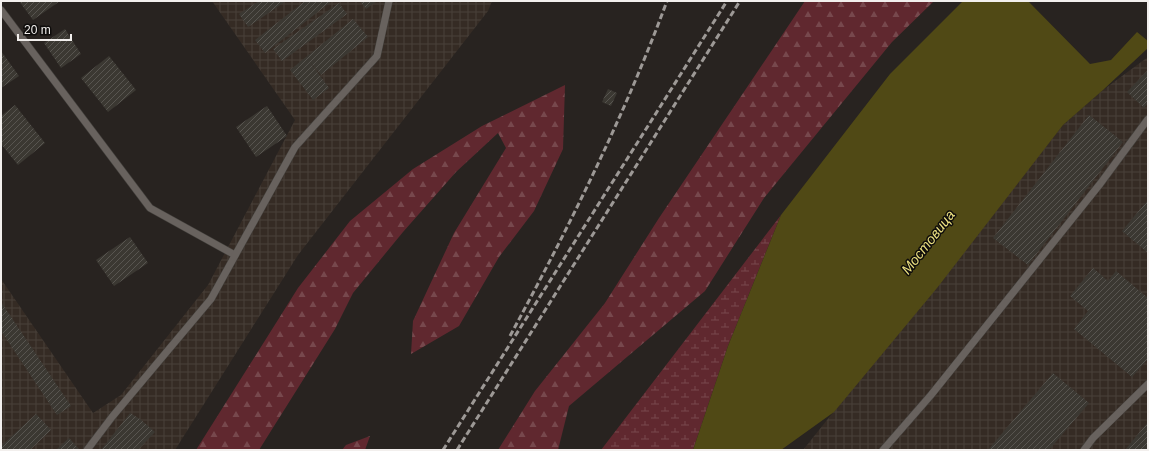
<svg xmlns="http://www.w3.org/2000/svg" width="1149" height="451" viewBox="0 0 1149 451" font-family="Arial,sans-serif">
<defs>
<pattern id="industrial-grid" width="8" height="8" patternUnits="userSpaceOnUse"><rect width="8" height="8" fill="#352b24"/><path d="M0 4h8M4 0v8" fill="none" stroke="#494039"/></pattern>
<pattern id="forest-firs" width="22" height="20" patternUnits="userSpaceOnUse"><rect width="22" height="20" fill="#60282f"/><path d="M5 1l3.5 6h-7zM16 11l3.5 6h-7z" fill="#77484d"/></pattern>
<pattern id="wetland-marsh" width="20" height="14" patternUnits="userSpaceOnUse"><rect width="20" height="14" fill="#60282f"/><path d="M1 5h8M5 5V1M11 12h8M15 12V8" fill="none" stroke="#77484d"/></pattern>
<pattern id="building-hatch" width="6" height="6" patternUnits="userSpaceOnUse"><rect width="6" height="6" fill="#3b3832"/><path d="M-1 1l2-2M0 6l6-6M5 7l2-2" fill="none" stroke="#585550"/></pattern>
</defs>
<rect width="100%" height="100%" fill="#282320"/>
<g fill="url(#industrial-grid)">
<polygon points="212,1 492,1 488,11 298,255 175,450 1,450 1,279 93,413 121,395 208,285 295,120"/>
<polygon points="1148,57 1148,450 803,450 1063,125 1103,90"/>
</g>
<g fill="url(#forest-firs)">
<polygon points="805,1 934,1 892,42 764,198 705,291 569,406 558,450 498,450 535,391 605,303 659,218"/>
<polygon points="565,85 563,149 534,211 499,257 459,326 411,354 413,321 454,233 506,148 498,133 456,172 403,232 353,293 335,329 259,450 196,450 298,288 350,221 413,169 482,126"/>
<polygon points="370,436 365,450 342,450 346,445"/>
</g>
<polygon fill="url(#wetland-marsh)" points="781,215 728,346 693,450 601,450"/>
<polygon fill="#504915" points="963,1 1028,1 1090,64 1111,60 1137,32 1148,41 1148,48 1103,90 1063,125 937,288 834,412 781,450 693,450 728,346 781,215 890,74"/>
<g fill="url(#building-hatch)">
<polygon points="19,1 60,1 33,20"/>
<polygon points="259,1 286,1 248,27 239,14"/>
<polygon points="305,1 332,1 265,53 255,40"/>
<polygon points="360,1 377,1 366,9"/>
<polygon points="339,3 347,14 282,61 273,49"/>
<polygon points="353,19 368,37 321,75 310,62 329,88 313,100 290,70"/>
<polygon points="65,29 81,54 61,68 44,43"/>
<polygon points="1,51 19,76 1,88"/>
<polygon points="109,56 136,90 108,112 81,78"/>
<polygon points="1148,70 1148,103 1144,108 1127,92"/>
<polygon points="608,89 617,93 611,106 602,102"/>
<polygon points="15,105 45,143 18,165 1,144 1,116"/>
<polygon points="267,106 287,136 256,157 236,127"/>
<polygon points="1089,115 1123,142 1028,265 993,238"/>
<polygon points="1148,200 1148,253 1122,231"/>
<polygon points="130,237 148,263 114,286 96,260"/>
<polygon points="1093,268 1108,281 1116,271 1148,298 1148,359 1132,377 1074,329 1088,311 1070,296"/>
<polygon points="1,302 71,406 57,415 1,331"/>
<polygon points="1053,373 1089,403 1049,450 988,450"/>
<polygon points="130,413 140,419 155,432 138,450 101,450"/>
<polygon points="36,414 51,430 30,450 1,450 1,446"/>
<polygon points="1148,422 1148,450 1125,450"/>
<polygon points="69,438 80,450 56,450"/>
</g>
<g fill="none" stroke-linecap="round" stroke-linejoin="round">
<g stroke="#423f3b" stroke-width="8">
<g id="service">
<polyline points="1,10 150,208 235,255"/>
<polyline points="87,450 112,417 211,299 295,147 377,56 389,1"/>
<polyline points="883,450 931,395 1100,184 1148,119"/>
<polyline points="1084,450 1093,438 1148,384"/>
</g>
</g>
<use href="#service" stroke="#68625e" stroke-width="7"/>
<g stroke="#9d9996" stroke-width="3" stroke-dasharray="6 3" stroke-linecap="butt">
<path d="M 510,336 C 569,227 624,117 667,1"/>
<polyline points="443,450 727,1"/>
<polyline points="457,450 740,1"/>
</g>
</g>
<g text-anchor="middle" stroke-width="3" stroke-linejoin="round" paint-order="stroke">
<g font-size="14" font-style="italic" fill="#eee281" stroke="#0f0d0c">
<text transform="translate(928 242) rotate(-52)" y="5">Мостовица</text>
</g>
</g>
<rect width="1149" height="451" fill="none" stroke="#f2efed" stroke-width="4"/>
<path d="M18 34v6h53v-6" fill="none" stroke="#f2efed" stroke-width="2"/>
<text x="24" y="34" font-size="12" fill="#f2efed" stroke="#0f0d0c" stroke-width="3" paint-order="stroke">20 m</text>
</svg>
